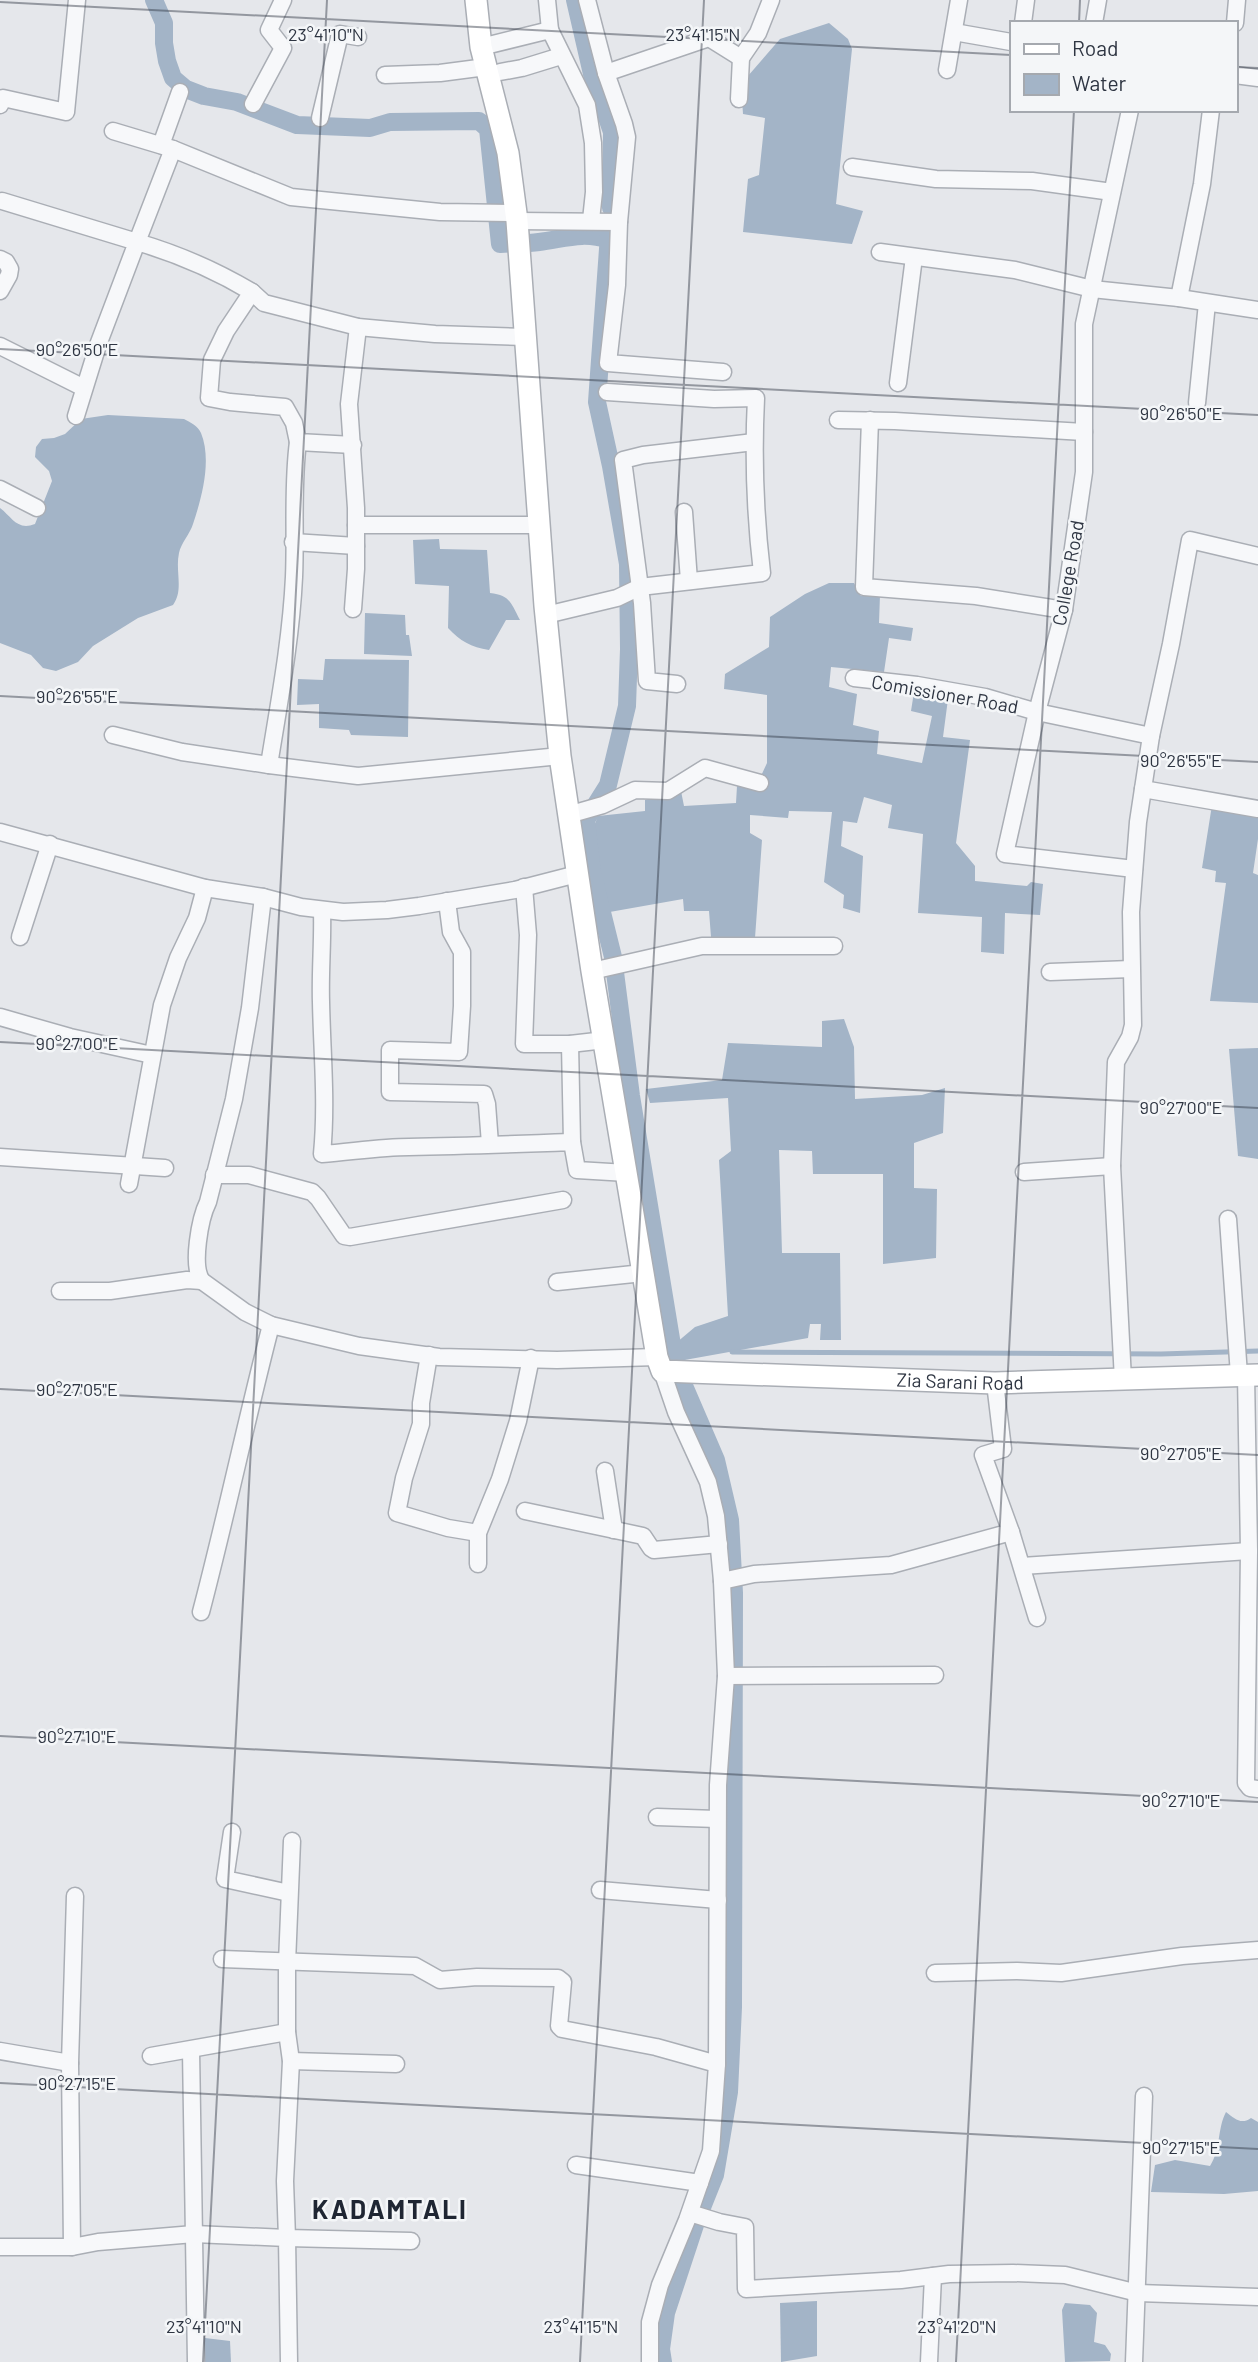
<svg xmlns="http://www.w3.org/2000/svg" width="1258" height="2362" viewBox="0 0 1258 2362" font-family="Barlow,sans-serif">
<rect width="100%" height="100%" fill="#e5e7eb"/>
<g fill="#a3b4c7">
<polygon points="829,23 848,39 852,49 836,204 863,211 852,244 743,232 748,179 759,175 765,118 743,114 741,84 780,39"/>
<path d="M 108,415 L 184,419 C 190,422 198,426 201,433 C 212,460 202,497 193,524 C 190,534 181,543 179,553 C 175,571 184,590 173,605 L 138,618 L 93,646 L 78,662 L 56,671 L 43,668 L 31,655 L 0,643 L 0,508 C 12,517 17,531 35,524 L 52,481 L 49,471 L 35,457 L 36,447 L 42,439 L 54,438 L 65,434 L 81,419 Z"/>
<path d="M 439,539 L 440,549 L 487,550 L 490,593 C 510,595 511,603 520,620 L 506,620 L 489,650 C 471,647 460,641 448,628 L 449,586 L 415,584 L 413,540 Z"/>
<polygon points="829,583 854,583 861,596 880,595 879,623 913,628 911,641 889,638 884,672 831,667 829,687 857,694 853,725 879,731 877,754 922,763 932,716 911,711 914,692 948,699 943,737 970,740 956,843 975,866 975,881 1027,886 1031,882 1043,884 1040,915 1005,913 1004,954 981,952 982,917 918,913 923,834 888,828 892,805 864,797 857,823 843,821 841,846 863,856 860,913 843,908 844,895 824,882 832,812 789,811 788,818 750,815 750,833 762,840 755,938 711,937 709,911 684,911 683,899 604,913 590,836 598,816 645,811 645,800 681,791 684,806 736,803 737,786 760,778 767,763 767,695 724,689 725,674 769,647 770,617 805,594"/>
<polygon points="365,613 405,615 406,635 409,635 412,656 364,654"/>
<polygon points="325,659 409,660 408,737 351,735 349,730 319,728 319,704 297,705 298,679 323,680"/>
<polygon points="1212,805 1258,816 1258,839 1253,873 1258,875 1258,1003 1210,1001 1226,883 1215,882 1216,871 1202,868"/>
<polygon points="844,1019 854,1047 855,1099 922,1095 945,1088 943,1133 914,1143 914,1188 937,1189 936,1258 883,1264 883,1174 813,1174 812,1151 779,1150 782,1253 840,1253 841,1340 820,1340 821,1324 810,1324 808,1338 679,1361 676,1343 695,1327 728,1316 719,1160 731,1151 728,1098 650,1103 646,1089 722,1080 728,1043 822,1047 822,1021"/>
<polygon points="1258,1048 1258,1159 1238,1156 1229,1049"/>
<path d="M 1226,2112 C 1235,2119 1241,2125 1251,2118 L 1258,2122 L 1258,2191 L 1224,2194 L 1151,2192 L 1155,2165 L 1175,2160 L 1210,2166 C 1221,2149 1217,2129 1226,2112 Z"/>
<polygon points="817,2301 817,2356 781,2362 780,2303"/>
<polygon points="1065,2303 1090,2305 1097,2313 1094,2342 1105,2345 1111,2354 1110,2361 1065,2362 1062,2310"/>
<polygon points="205,2338 230,2341 231,2362 202,2362 202,2341"/>
</g>
<g fill="none" stroke-linecap="round" stroke-linejoin="round">
<polyline stroke="#a3b4c7" stroke-width="5" points="732,1352 1161,1354 1258,1351"/>
<g stroke="#a3b4c7" stroke-width="18">
<path d="M 154,0 L 164,23 L 164,43 L 167,61 L 173,78 L 186,89 L 204,96 L 237,102 L 297,125 L 370,128 L 390,122 L 479,121 L 488,129 L 500,244 C 513,243 526,244 539,242 C 564,239 583,231 609,240"/>
<polyline points="575,0 592,74 612,132 611,208"/>
<polyline points="609,235 597,402 611,466 628,564 629,649 627,706 608,785 586,820 592,872 613,957 631,1096 673,1351 685,1388 716,1460 730,1520 734,1593 733,2007 729,2092 715,2175 695,2225 666,2313 661,2349 663,2362"/>
</g>
<g stroke="#aaaeb5" stroke-width="19">
<g id="minor">
<polyline points="547,0 550,30"/>
<polyline points="587,0 606,73 709,38 741,58"/>
<polyline points="1023,23 1026,0"/>
<polyline points="1094,23 1098,0"/>
<polyline points="1235,23 1237,0"/>
<polyline points="954,32 1011,42"/>
<polyline points="481,47 550,30 587,105 593,143 594,192 591,220"/>
<polyline points="947,70 959,0"/>
<polyline points="500,72 522,68 561,56"/>
<polyline points="606,73 624,124 627,137 619,222 617,285 608,363 723,372"/>
<polyline points="385,75 440,73 486,67"/>
<polyline points="1235,75 1258,78"/>
<polyline points="739,99 741,58 758,33 771,0"/>
<polyline points="253,104 283,48 269,30 283,0"/>
<polyline points="0,105 3,98 66,112 77,0"/>
<polyline points="1130,110 1084,324 1084,472 1064,610 1037,712 1005,854 1134,869"/>
<polyline points="320,118 340,34 358,37"/>
<polyline points="113,131 173,149 291,197 440,212 516,213"/>
<polyline points="161,145 180,92"/>
<path d="M 173,149 L 137,242 C 178,254 215,270 252,292 L 226,331 L 212,360 L 209,398 L 230,402 L 285,407 L 294,423 L 298,442 L 353,445"/>
<polyline points="852,167 936,179 1032,181 1112,192"/>
<polyline points="2,201 137,242 98,345 76,416"/>
<polyline points="517,221 619,222"/>
<polyline points="880,252 1015,270 1092,289 1179,298 1258,310"/>
<polyline points="0,259 6,262 10,269 9,275 0,291"/>
<polyline points="252,292 264,303 358,327 435,334 526,337"/>
<polyline points="1179,298 1202,184 1211,110"/>
<polyline points="0,346 84,388"/>
<polyline points="898,383 914,257"/>
<polyline points="1197,403 1207,303"/>
<polyline points="838,420 895,421 1084,432"/>
<polyline points="870,420 864,587 976,596 1064,610"/>
<polyline points="0,489 37,508"/>
<polyline points="684,512 689,581"/>
<polyline points="356,525 541,525"/>
<polyline points="293,542 356,546"/>
<polyline points="353,609 356,569 356,508 349,404 358,327"/>
<path d="M 546,615 L 617,598 L 640,587 L 762,573 C 755,514 753,457 756,398 L 714,399 L 607,392"/>
<polyline points="854,678 917,685 985,697 1037,712 1151,736"/>
<polyline points="677,684 647,681 642,603 623,460 643,455 754,442"/>
<path d="M 113,735 L 182,752 L 269,765 C 279,703 291,640 294,577 C 296,532 292,487 298,442"/>
<polyline points="269,765 358,776 560,756"/>
<polyline points="1143,789 1258,809"/>
<polyline points="568,815 603,805 635,790 668,791 705,768 760,783"/>
<polyline points="0,832 205,888 263,897 301,907 343,912 387,910 419,906 515,890 577,874"/>
<polyline points="524,887 528,935 524,1044 570,1044 605,1040"/>
<path d="M 263,897 L 250,1008 L 234,1099 L 208,1202 C 200,1218 191,1266 202,1281 L 245,1312 L 271,1325 L 359,1346 L 439,1357 L 557,1360 L 657,1357"/>
<polyline points="447,901 451,932 462,952 462,1006 459,1052 390,1050 390,1092 484,1094 487,1104 490,1144"/>
<path d="M 322,910 C 323,941 320,971 321,1002 C 322,1053 327,1103 322,1154 C 351,1152 380,1147 409,1147 C 463,1146 518,1144 572,1142 L 577,1170 L 627,1173"/>
<polyline points="20,937 50,844"/>
<polyline points="592,971 702,946 834,946"/>
<polyline points="1050,972 1131,969"/>
<polyline points="0,1017 70,1037 152,1055"/>
<polyline points="570,1044 572,1142"/>
<polyline points="0,1157 165,1168"/>
<polyline points="1024,1172 1112,1166"/>
<polyline points="214,1175 249,1175 312,1192 318,1198 344,1236 350,1237 563,1200"/>
<polyline points="129,1184 162,1005 178,958 197,918 205,888"/>
<polyline points="1228,1219 1239,1375"/>
<polyline points="557,1282 643,1273"/>
<polyline points="60,1291 110,1291 187,1280 202,1281"/>
<polyline points="429,1355 421,1403 421,1424 404,1478 397,1513 448,1528 478,1533"/>
<polyline points="1246,1375 1249,1551 1246,1783 1250,1788 1258,1789"/>
<polyline points="1123,1380 1112,1166 1116,1062 1130,1037 1133,1025 1131,912 1138,822 1151,736 1171,644 1190,540 1258,556"/>
<polyline points="995,1383 1003,1449 983,1455 1011,1532 1037,1618"/>
<polyline points="605,1471 614,1530"/>
<polyline points="525,1511 643,1536 651,1548 654,1550 719,1544"/>
<polyline points="478,1564 478,1533 500,1479 518,1421 531,1358"/>
<polyline points="1022,1566 1249,1551"/>
<polyline points="722,1581 754,1574 891,1565 1011,1532"/>
<path d="M 201,1612 C 226,1517 246,1421 271,1325"/>
<polyline points="726,1676 935,1675"/>
<polyline points="657,1817 717,1819"/>
<polyline points="232,1832 225,1879 289,1893"/>
<polyline points="292,1841 287,1963 287,2032 291,2061 285,2181 287,2238 411,2241"/>
<polyline points="600,1890 718,1900"/>
<polyline points="222,1959 415,1966 440,1980 477,1977 558,1978 563,1982 559,2026 562,2029 656,2047 717,2064"/>
<polyline points="935,1973 1017,1971 1061,1973 1182,1956 1258,1950"/>
<polyline points="191,2050 196,2362"/>
<polyline points="0,2051 70,2063"/>
<polyline points="151,2056 287,2032"/>
<polyline points="291,2061 396,2064"/>
<polyline points="576,2165 700,2183"/>
<polyline points="690,2213 719,2222 745,2227 746,2289 901,2280 949,2274 1013,2273 1065,2275 1138,2293 1258,2297"/>
<polyline points="0,2247 72,2247 98,2242 194,2234 287,2238 289,2362"/>
<polyline points="72,2247 70,2063 75,1896"/>
<polyline points="650,2362 650,2322 660,2285 687,2220 711,2151 717,2064 718,1785 726,1676 722,1581 716,1516 708,1482 676,1412 662,1371"/>
<polyline points="929,2362 933,2276"/>
<polyline points="1134,2362 1144,2096"/>
</g>
</g>
<g stroke="#aaaeb5" stroke-width="24">
<g id="secondary">
<path id="s1" d="M 476,0 L 481,47 L 508,153 L 517,221 L 545,606 L 560,756 L 592,971 L 643,1273 L 657,1357 L 662,1371 L 995,1383 L 1258,1375"/>
</g>
</g>
<use href="#minor" stroke="#f7f8fa" stroke-width="16"/>
<use href="#secondary" stroke="#fff" stroke-width="21"/>
</g>
<path fill="none" stroke="#2e3542" stroke-width="2" stroke-opacity="0.45" d="M 0,2 L 1011,55M 1079,23 L 1080,0M 1235,67 L 1258,68M 0,349 L 1258,415M 0,696 L 1258,762M 0,1042 L 1258,1108M 0,1389 L 1258,1455M 0,1736 L 1258,1802M 0,2083 L 1258,2149M 203,2362 L 327,0M 580,2362 L 704,0M 956,2362 L 1074,110"/>
<g text-anchor="middle" stroke-width="5" stroke-linejoin="round" paint-order="stroke">
<g font-size="19" fill="#2e3542" stroke="#f4f6f8">
<text transform="translate(1068 573) rotate(-80)" y="7">College Road</text>
<text transform="translate(945 694) rotate(10)" y="7">Comissioner Road</text>
<text dy="7" stroke="none"><textPath href="#s1" startOffset="1684">Zia Sarani Road</textPath></text>
</g>
<g font-size="26" font-weight="bold" letter-spacing="2" fill="#1f2633" stroke="#f4f6f8">
<text x="390" y="2219">KADAMTALI</text>
</g>
</g>
<g font-size="18" text-anchor="middle" fill="#2e3542" stroke="#f4f6f8" stroke-width="5" stroke-linejoin="round" paint-order="stroke">
<text x="326" y="41">23°41'10"N</text>
<text x="703" y="41">23°41'15"N</text>
<text x="77" y="356">90°26'50"E</text>
<text x="1181" y="420">90°26'50"E</text>
<text x="77" y="703">90°26'55"E</text>
<text x="1181" y="767">90°26'55"E</text>
<text x="77" y="1050">90°27'00"E</text>
<text x="1181" y="1114">90°27'00"E</text>
<text x="77" y="1396">90°27'05"E</text>
<text x="1181" y="1460">90°27'05"E</text>
<text x="77" y="1743">90°27'10"E</text>
<text x="1181" y="1807">90°27'10"E</text>
<text x="77" y="2090">90°27'15"E</text>
<text x="1181" y="2154">90°27'15"E</text>
<text x="204" y="2333">23°41'10"N</text>
<text x="581" y="2333">23°41'15"N</text>
<text x="957" y="2333">23°41'20"N</text>
</g>
<rect x="1010" y="21" width="228" height="91" fill="#f4f6f8" stroke="#a5a9af" stroke-width="2"/>
<rect x="1024" y="44" width="35" height="10" fill="#ffffff" stroke="#a5a9af" stroke-width="2"/>
<text x="1072" y="56" font-size="21" fill="#2e3542">Road</text>
<rect x="1024" y="74" width="35" height="21" fill="#a3b4c7" stroke="#a5a9af" stroke-width="2"/>
<text x="1072" y="91" font-size="21" fill="#2e3542">Water</text>
</svg>
